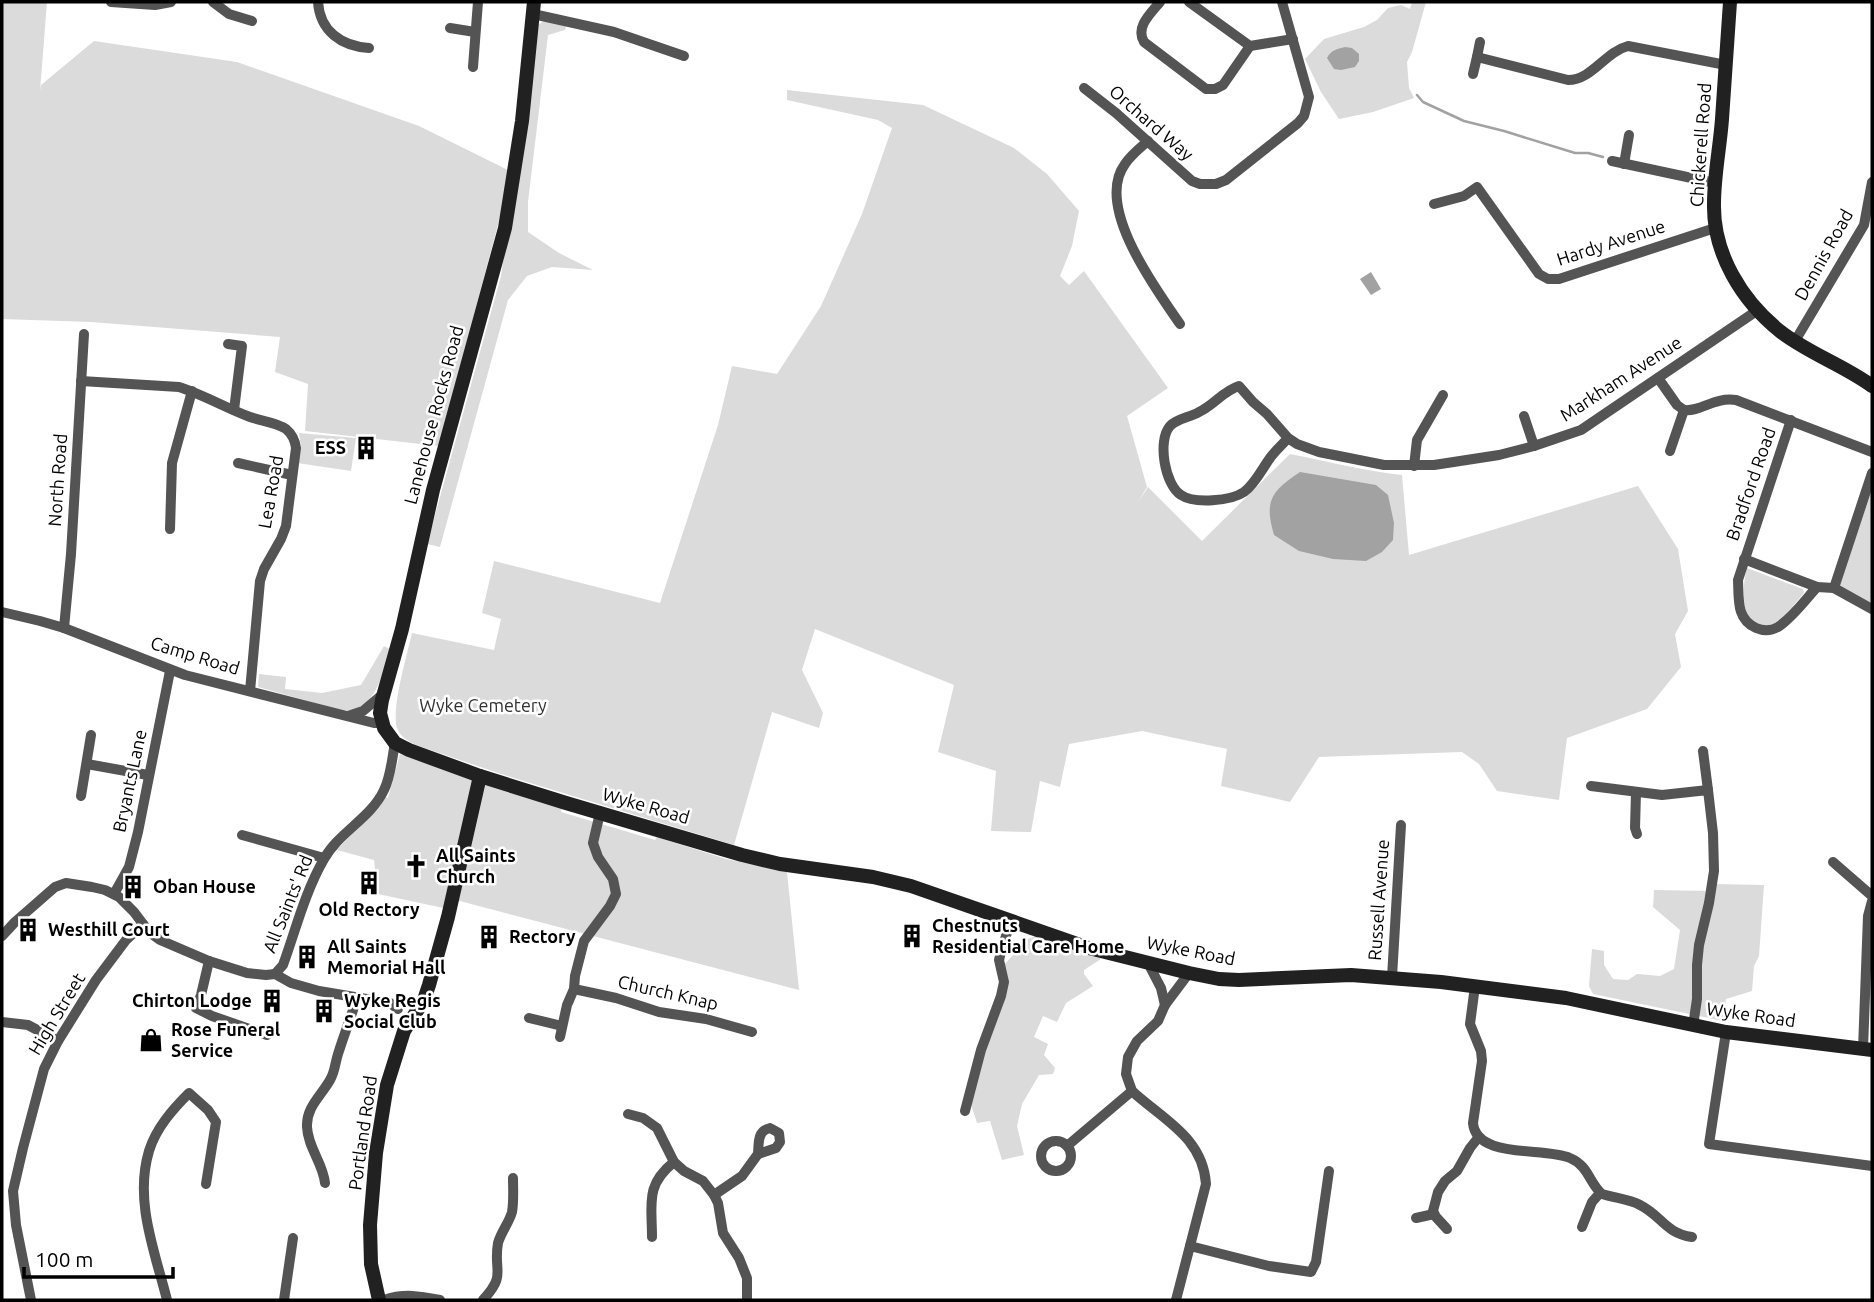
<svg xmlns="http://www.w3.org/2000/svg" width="1874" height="1302" viewBox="0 0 1874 1302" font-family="Ubuntu,sans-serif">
<rect width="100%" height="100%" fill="#fff"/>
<g fill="#dbdbdb">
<polygon points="2,2 47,2 40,91 41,85 94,41 237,62 419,126 512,172 439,446 305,431 308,384 275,372 280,337 91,322 2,319"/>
<polygon points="1412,2 1426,2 1412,52 1407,62 1409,88 1414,98 1373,112 1339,119 1321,92 1305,59 1324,39 1364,27 1377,20 1388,8 1401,5 1410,9"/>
<polygon points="545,20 566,26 565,30 548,35 528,202 528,232 559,253 593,270 552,267 527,276 508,300 440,547 427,544 501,276 538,25"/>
<path d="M 787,90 L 923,105 L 1014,148 L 1047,174 L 1079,211 L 1072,246 L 1060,276 L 1069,285 L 1084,271 L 1168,388 L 1127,416 L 1147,487 L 1137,504 L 1148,487 L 1202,541 L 1290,454 C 1327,461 1364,471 1402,475 L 1409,555 L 1638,486 L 1678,549 L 1688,611 L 1675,634 L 1681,667 L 1647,709 L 1567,738 L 1559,800 L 1497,791 L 1479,764 L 1462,752 L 1319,757 L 1290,802 L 1221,786 L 1227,749 L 1142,731 L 1069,744 L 1060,787 L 1040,781 L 1031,832 L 991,831 L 996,771 L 938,752 L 954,685 L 815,629 L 802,670 L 823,713 L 819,728 L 772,712 L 734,845 L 501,774 L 413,744 C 406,739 400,736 397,728 C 391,709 407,655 412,633 L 494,650 L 501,619 L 482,613 L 494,561 L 660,603 L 718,425 L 732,366 L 777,374 L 821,306 L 862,214 L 892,128 L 878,120 L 787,100 Z"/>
<polygon points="299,433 356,438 351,471 297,463 301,447"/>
<polygon points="1872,490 1872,608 1837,589"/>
<path d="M 1747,568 L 1803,589 L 1804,593 C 1796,602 1780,624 1767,626 C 1739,629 1742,585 1747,568 Z"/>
<path d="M 384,646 L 390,649 C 383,674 375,711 344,711 L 258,687 L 259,674 L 286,677 L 285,689 L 322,693 L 361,685 Z"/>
<polygon points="400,754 562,808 561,812 655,840 657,837 726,859 787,872 799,990 456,900 448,909 378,894 374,860 337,850 385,797 388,798"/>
<polygon points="1717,884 1764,885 1759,956 1754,966 1752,991 1726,999 1723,1021 1593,994 1589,986 1592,949 1604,951 1604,965 1613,979 1628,980 1637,974 1660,976 1674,969 1680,930 1653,907 1654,890 1715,891"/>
<polygon points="1039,935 1095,954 1101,959 1084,970 1084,974 1093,986 1066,1003 1057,1022 1043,1016 1034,1037 1048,1044 1044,1055 1055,1068 1053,1074 1039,1075 1022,1104 1017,1126 1024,1155 1002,1160 990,1121 977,1123 970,1101 1003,966 1015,953 1019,942"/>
</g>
<g fill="#a2a2a2">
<path d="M 1345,47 L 1352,48 L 1359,54 L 1359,61 L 1355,67 L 1341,70 L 1334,69 L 1327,58 C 1331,50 1337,49 1345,47 Z"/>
<polygon points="1371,272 1381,289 1371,295 1360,279"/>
<path d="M 1300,472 L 1376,485 L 1388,495 L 1394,523 L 1393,540 L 1382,552 L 1366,561 L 1333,559 L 1299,551 L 1274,535 C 1264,501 1271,491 1300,472 Z"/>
</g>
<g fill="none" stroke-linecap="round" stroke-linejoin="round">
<polyline stroke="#a2a2a2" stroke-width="2.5" points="1417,95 1423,102 1464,121 1504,131 1575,153 1588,153 1603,157"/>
<g stroke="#545454" stroke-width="10">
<polyline points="111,2 155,5 171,2"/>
<polyline points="213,2 229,14 252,21"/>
<path d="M 318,2 C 320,31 341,46 369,48"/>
<path d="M 1160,2 C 1151,13 1135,27 1144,42 L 1206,89 L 1215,89 L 1223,85 L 1250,46"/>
<polyline points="1189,2 1250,46 1293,39"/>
<polyline points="533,14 614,32 684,56"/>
<polyline points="450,28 475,32"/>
<path d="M 1480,42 L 1477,57 L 1568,80 C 1592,80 1605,52 1628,46 L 1726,65"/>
<polyline points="473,67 478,2"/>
<polyline points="1473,74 1477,57"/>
<polyline points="1084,88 1116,113 1192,181 1200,184 1216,184 1226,180 1298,123 1304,116 1309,97 1282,2"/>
<path d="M 1148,141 C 1140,148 1131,155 1125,164 C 1094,206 1156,289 1180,324"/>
<polyline points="1612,161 1715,183"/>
<polyline points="1624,164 1629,135"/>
<polyline points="1434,204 1464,196 1477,187 1539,274 1548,279 1559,279 1715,228"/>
<polyline points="1795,341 1864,225 1872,182"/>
<polyline points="228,344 242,346 234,410"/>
<polyline points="1658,378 1677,405 1684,410 1670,451"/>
<path d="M 81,381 L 179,387 C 204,395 226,408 250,417 C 261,421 276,422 286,429 C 292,434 295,440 296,448 L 286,526 L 281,539 L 264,569 L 260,581 L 250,691"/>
<path d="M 1684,410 C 1701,412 1713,397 1736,400 L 1872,452"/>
<polyline points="1524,416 1534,446"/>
<path d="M 1791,420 L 1738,580 C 1739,599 1736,619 1756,628 C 1763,631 1771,631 1778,627 C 1793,617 1805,600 1817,587"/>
<path d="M 1288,438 C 1282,445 1275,451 1270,458 C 1262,469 1255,484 1244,492 C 1231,501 1194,504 1181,495 C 1165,485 1157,441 1170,426 C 1178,418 1189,418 1199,412 C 1214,405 1223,391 1239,386 L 1253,402 L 1267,414 L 1288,438 L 1297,444 L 1319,452 L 1384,465 L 1434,465 L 1499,455 L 1534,446 L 1581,430 L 1758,310"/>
<polyline points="238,463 292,475"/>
<polyline points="1414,466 1417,440 1443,395"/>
<polyline points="170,529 172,463 192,391"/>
<polyline points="1744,559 1817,587 1834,588 1872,609"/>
<polyline points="1834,588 1872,473"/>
<polyline points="2,612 40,621 64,628 185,675 374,723 382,723"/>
<polyline points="64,628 71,554 84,334"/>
<polyline points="348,716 363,711 383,694"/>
<polyline points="1703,751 1708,790"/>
<polyline points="87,764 148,775"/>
<polyline points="1591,786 1662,795 1708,790 1713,833 1714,871 1709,903 1699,945 1697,965 1697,999 1693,1026"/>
<polyline points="1636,792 1635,828 1637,834"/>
<polyline points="81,796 91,735"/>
<polyline points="242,835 324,858"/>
<polyline points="1833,862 1872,896"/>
<polyline points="114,894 129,867 138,832 170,671"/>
<polyline points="2,936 15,922 55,887 66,883 92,887 105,890 119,897 134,912 149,932 160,940 209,961 247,973 266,975 275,974 291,983 319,991 390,1003 398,1009"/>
<polyline points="209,961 201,995 196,1008 212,1016 267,1035"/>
<polyline points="1148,963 1161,988 1165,1005"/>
<path d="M 275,974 L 283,965 C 296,929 305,892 324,859 C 339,832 371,818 384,790 C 391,776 392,758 395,743"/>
<polyline points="1392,977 1401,825"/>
<path d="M 1475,986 L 1470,1024 L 1481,1051 L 1482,1061 L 1473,1123 C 1476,1159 1544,1147 1570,1158 C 1589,1166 1589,1183 1602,1194 C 1614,1198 1629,1199 1640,1205 C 1662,1216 1665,1233 1692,1237"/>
<polyline points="574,989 616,998 659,1012 706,1019 752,1032"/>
<polyline points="529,1018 562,1026"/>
<polyline points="2,1022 28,1025 58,1041"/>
<polyline points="1726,1032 1709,1144 1872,1166"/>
<polyline points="560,1037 567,1005 574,989 575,976 584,941 610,906 616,894 613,879 598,857 593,843 600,813"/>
<polyline points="1863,1049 1868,916 1872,901"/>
<polyline points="965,1111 981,1050 1001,996 1004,982 999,960 1002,948 1011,921"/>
<polyline points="628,1114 643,1118 657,1128 674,1162 684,1171 703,1181 714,1195 718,1203 723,1233 739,1258 747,1278 747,1300"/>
<path d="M 770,1128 L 779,1133 L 780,1142 L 776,1148 L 758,1154 C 759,1143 757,1131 770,1128 Z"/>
<circle cx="1056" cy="1156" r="15"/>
<polyline points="1067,1146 1132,1091"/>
<path d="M 325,1183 C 323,1163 308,1148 307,1127 C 306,1107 321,1096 330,1080 C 335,1072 335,1063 338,1054 C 344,1035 351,1017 357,998"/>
<polyline points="714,1195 742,1176 758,1154"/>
<polyline points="1416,1218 1434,1214"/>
<polyline points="1582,1227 1592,1202 1600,1193"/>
<polyline points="1447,1229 1436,1217 1433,1211 1438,1192 1445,1181 1457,1171 1470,1148 1478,1138"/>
<path d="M 652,1237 C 652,1204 645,1185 674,1162"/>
<polyline points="1190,1246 1269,1266 1311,1272 1316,1262 1329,1171"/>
<polyline points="31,1300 16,1225 13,1191 23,1148 44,1069 58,1041 96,980 126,940 143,924"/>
<path d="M 167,1300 C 155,1252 134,1201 149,1151 C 156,1128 173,1109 189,1093 L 208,1110 L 216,1122 L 206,1184"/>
<polyline points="284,1300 293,1238"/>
<path d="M 384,1300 C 404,1293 420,1296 440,1300"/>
<path d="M 483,1300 C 507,1274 493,1272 498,1243 C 501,1232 509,1223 512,1212 C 514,1201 513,1189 513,1178"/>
<path d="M 1176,1300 L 1206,1184 C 1203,1137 1162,1119 1132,1091 L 1126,1074 L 1128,1057 L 1137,1041 L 1158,1021 L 1165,1005 L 1189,973"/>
</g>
<g stroke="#212121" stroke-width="14">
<polyline points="534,2 522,121 505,228 433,490 402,629 382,700 380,713 384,728 395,743 409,750 480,776 566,803 742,855 780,864 873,877 911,886 1089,948 1189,973 1219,979 1239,980 1351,975 1441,982 1566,998 1726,1032 1872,1050"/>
<path d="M 1730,2 C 1727,41 1725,80 1722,119 C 1720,147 1714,175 1714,204 C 1713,254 1742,301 1781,332 C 1808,353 1843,365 1872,386"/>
<polyline points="379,1300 371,1264 370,1225 376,1153 387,1085 404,1031 424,1000 429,985 448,917 480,776"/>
</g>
</g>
<defs>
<g id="building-bare" transform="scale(1.89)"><path d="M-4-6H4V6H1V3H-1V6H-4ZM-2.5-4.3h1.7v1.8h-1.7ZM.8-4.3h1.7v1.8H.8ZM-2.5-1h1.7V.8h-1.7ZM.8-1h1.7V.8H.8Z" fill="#000" stroke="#fff" stroke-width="2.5" paint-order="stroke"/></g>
<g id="church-bare" transform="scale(1.89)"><path d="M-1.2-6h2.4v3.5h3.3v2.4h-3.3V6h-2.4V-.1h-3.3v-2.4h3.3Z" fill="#000" stroke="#fff" stroke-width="2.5" paint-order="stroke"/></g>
<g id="shop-bare" transform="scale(1.89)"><path d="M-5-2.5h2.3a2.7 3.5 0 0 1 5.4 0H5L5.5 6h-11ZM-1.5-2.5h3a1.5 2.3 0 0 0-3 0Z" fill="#000" stroke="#fff" stroke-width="2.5" paint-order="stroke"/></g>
</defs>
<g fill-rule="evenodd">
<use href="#building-bare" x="366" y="448"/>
<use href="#church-bare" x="416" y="866"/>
<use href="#building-bare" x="369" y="883"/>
<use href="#building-bare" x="133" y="887"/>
<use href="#building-bare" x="28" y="930"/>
<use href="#building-bare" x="912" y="936"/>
<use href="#building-bare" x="489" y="937"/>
<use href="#building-bare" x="307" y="957"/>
<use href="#building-bare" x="272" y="1001"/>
<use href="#building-bare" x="324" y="1011"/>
<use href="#shop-bare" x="151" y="1040"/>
</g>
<g text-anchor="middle" stroke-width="5" stroke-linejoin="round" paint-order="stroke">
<g font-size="18" fill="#000" stroke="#fff">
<text transform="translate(1151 123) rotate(41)" y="6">Orchard Way</text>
<text transform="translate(1701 145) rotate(-86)" y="6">Chickerell Road</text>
<text transform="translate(1611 243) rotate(-18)" y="6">Hardy Avenue</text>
<text transform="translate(1824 255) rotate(-61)" y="6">Dennis Road</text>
<text transform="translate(1621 379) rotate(-33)" y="6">Markham Avenue</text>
<text transform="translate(434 415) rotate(-75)" y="6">Lanehouse Rocks Road</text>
<text transform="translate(58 480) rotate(-86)" y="6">North Road</text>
<text transform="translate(1751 484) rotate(-71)" y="6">Bradford Road</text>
<text transform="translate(271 492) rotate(-80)" y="6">Lea Road</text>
<text transform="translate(195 656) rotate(17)" y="6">Camp Road</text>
<text transform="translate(130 781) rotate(-78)" y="6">Bryants Lane</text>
<text transform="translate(646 806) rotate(16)" y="6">Wyke Road</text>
<text transform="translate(1379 900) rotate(-86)" y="6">Russell Avenue</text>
<text transform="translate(288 904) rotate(-68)" y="6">All Saints' Rd</text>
<text transform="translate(1191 951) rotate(11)" y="6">Wyke Road</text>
<text transform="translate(668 993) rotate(13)" y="6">Church Knap</text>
<text transform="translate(57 1014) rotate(-59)" y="6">High Street</text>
<text transform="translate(1751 1015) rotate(8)" y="6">Wyke Road</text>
<text transform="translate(363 1133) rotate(-82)" y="6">Portland Road</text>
</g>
<g font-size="18" font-weight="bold" fill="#000" stroke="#fff" text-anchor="start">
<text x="346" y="454" text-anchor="end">ESS</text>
<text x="436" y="862">All Saints<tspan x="436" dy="21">Church</tspan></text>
<text x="153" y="893">Oban House</text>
<text x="369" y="916" text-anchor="middle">Old Rectory</text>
<text x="932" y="932">Chestnuts<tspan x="932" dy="21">Residential Care Home</tspan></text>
<text x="48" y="936">Westhill Court</text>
<text x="509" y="943">Rectory</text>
<text x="327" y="953">All Saints<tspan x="327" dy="21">Memorial Hall</tspan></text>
<text x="252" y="1007" text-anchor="end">Chirton Lodge</text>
<text x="344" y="1007">Wyke Regis<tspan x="344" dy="21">Social Club</tspan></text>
<text x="171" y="1036">Rose Funeral<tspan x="171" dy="21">Service</tspan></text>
</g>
<g font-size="18" fill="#323232" stroke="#fff">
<text x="483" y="712">Wyke Cemetery</text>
</g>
</g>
<rect width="1874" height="1302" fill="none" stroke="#000000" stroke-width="7"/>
<path d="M24 1267v10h149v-10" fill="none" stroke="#000000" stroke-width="3.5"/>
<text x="35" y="1267" font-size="21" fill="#000000" stroke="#ffffff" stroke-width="5" paint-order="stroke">100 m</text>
</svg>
